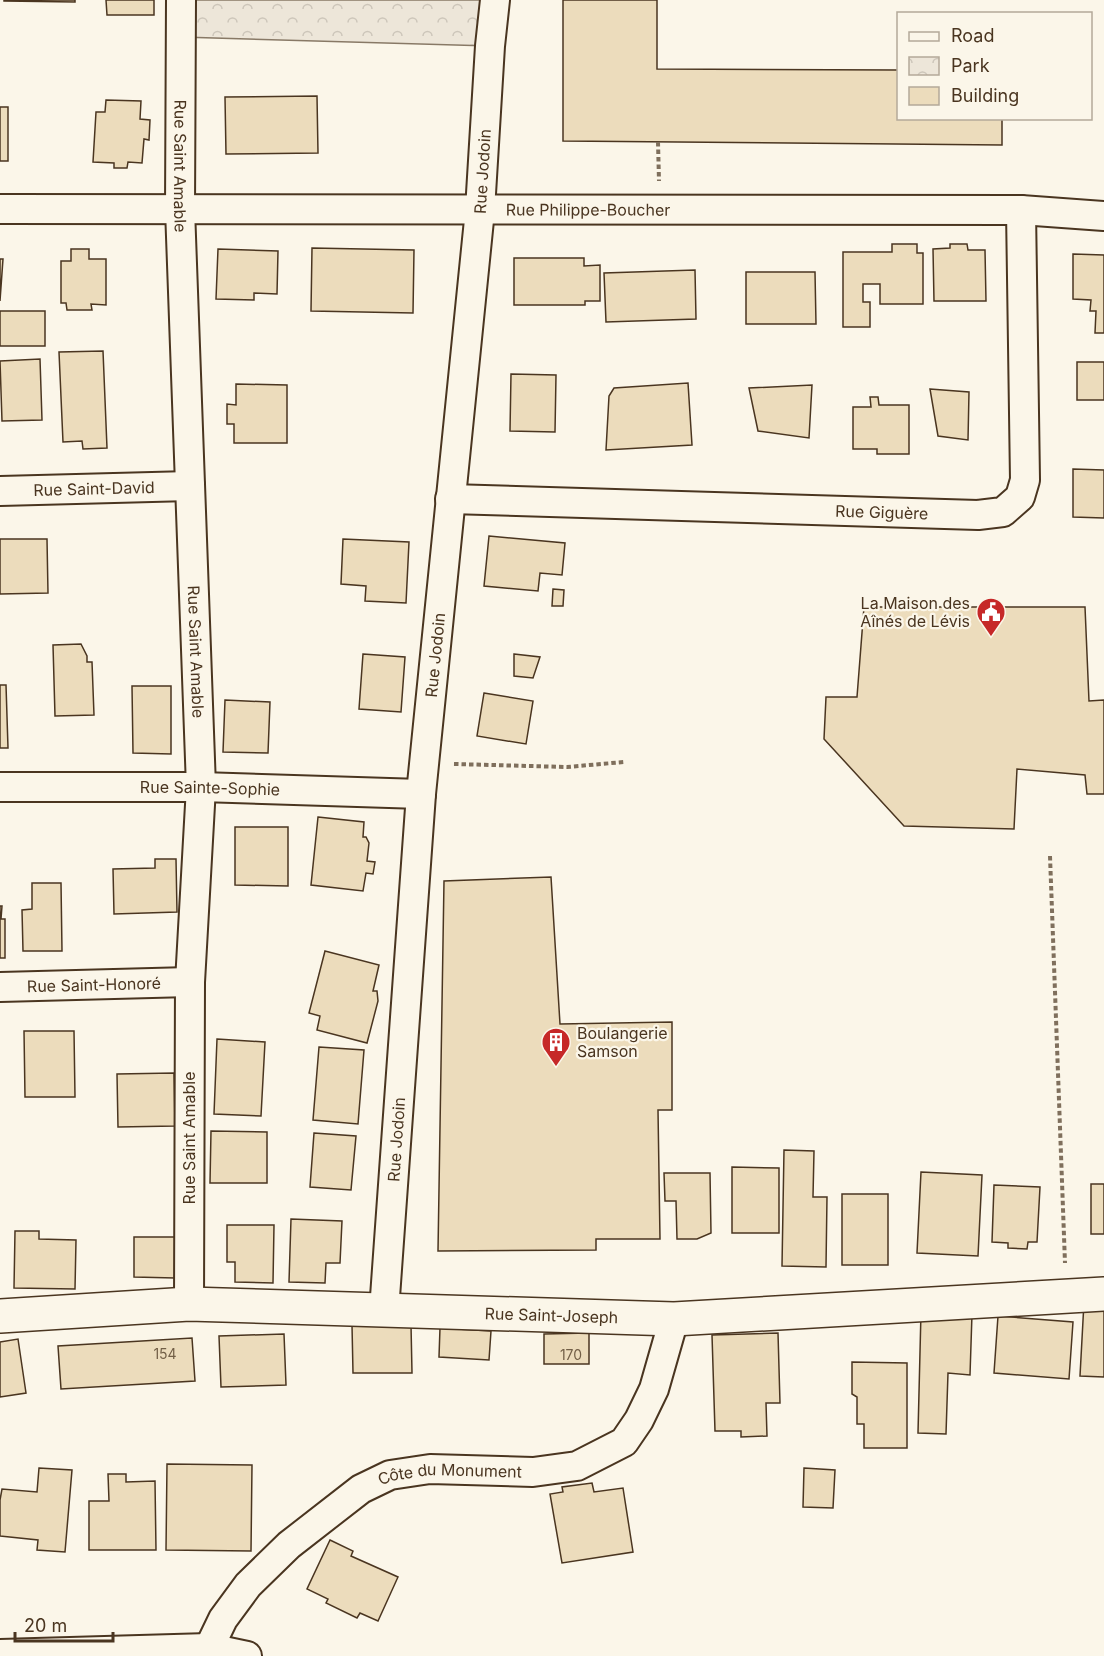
<svg xmlns="http://www.w3.org/2000/svg" width="1104" height="1656" viewBox="0 0 1104 1656" font-family="Inter,sans-serif">
<defs>
<pattern id="park-crowns" width="20" height="18" patternUnits="userSpaceOnUse" patternTransform="scale(1.5)"><rect width="20" height="18" fill="#ede6d9"/><path d="M2 6a3 3 0 1 1 6 0M12 15a3 3 0 1 1 6 0" fill="none" stroke="#cdc6ba"/></pattern>
</defs>
<rect width="100%" height="100%" fill="#fbf6e9"/>
<polygon fill="url(#park-crowns)" stroke="#887966" stroke-width="1.5" points="181,0 495,0 490,46 181,37"/>
<g fill="#ecdcbc" stroke="#4a3520" stroke-width="1.5">
<polygon points="4,0 75,0 75,2 4,1"/>
<polygon points="106,0 154,0 154,15 107,15"/>
<polygon points="563,0 657,0 657,69 898,70 898,118 1002,118 1002,145 563,141"/>
<polygon points="317,96 318,153 226,154 225,97"/>
<polygon points="106,100 141,101 140,119 150,120 149,140 144,139 142,163 128,162 127,168 114,168 114,163 93,162 96,112 105,112"/>
<rect x="0" y="107" width="8" height="54"/>
<polygon points="892,244 917,244 917,253 923,253 923,304 880,304 880,284 863,284 863,302 870,302 870,327 843,327 843,252 892,252"/>
<polygon points="950,244 967,244 968,250 985,250 986,301 934,301 933,249 950,248"/>
<polygon points="312,248 414,250 413,313 311,311"/>
<polygon points="71,249 89,249 89,259 106,259 106,305 91,304 92,310 67,310 66,303 61,303 61,261 71,261"/>
<polygon points="218,249 278,251 277,294 254,293 254,300 216,299"/>
<polygon points="1073,254 1104,255 1104,333 1095,333 1096,311 1090,311 1091,300 1073,299"/>
<polygon points="514,258 584,258 584,266 600,265 600,301 585,301 585,305 514,305"/>
<polygon points="0,259 3,259 0,301"/>
<polygon points="695,270 696,319 606,322 604,273"/>
<polygon points="746,272 815,272 816,324 746,324"/>
<rect x="0" y="311" width="45" height="35"/>
<polygon points="103,351 107,448 83,449 82,441 63,442 59,352"/>
<polygon points="40,359 42,420 2,421 0,361"/>
<rect x="1077" y="362" width="27" height="38"/>
<polygon points="511,374 556,375 555,432 510,431"/>
<polygon points="688,383 692,445 606,450 609,396 614,388"/>
<polygon points="236,384 287,385 287,443 234,443 234,424 227,424 227,404 236,405"/>
<polygon points="812,385 809,438 758,431 749,388"/>
<polygon points="930,389 969,392 968,440 938,436"/>
<polygon points="870,397 878,397 879,405 909,405 909,454 877,454 877,449 853,449 853,407 871,407"/>
<polygon points="1073,469 1104,470 1104,518 1073,517"/>
<polygon points="489,536 565,543 562,575 540,573 538,591 484,586"/>
<polygon points="0,539 47,539 48,593 0,594"/>
<polygon points="343,539 409,542 406,603 365,601 366,586 341,584"/>
<polygon points="553,589 564,590 563,606 552,606"/>
<polygon points="864,607 1085,607 1089,701 1104,700 1104,794 1087,794 1085,775 1017,769 1014,829 904,826 824,739 826,697 857,697"/>
<polygon points="81,644 87,656 87,662 92,662 94,715 55,716 53,645"/>
<polygon points="363,654 405,657 401,712 359,709"/>
<polygon points="514,654 540,657 533,678 514,676"/>
<polygon points="0,685 6,685 8,748 0,748"/>
<polygon points="132,686 171,686 171,754 133,753"/>
<polygon points="484,693 533,701 526,744 477,736"/>
<polygon points="225,700 270,702 268,753 223,752"/>
<polygon points="318,817 364,822 363,837 366,837 369,843 367,861 375,862 373,874 366,873 363,891 311,885"/>
<polygon points="235,827 288,827 288,886 235,885"/>
<polygon points="155,859 176,859 177,912 114,914 113,869 155,868"/>
<polygon points="551,877 560,1024 672,1022 672,1110 658,1110 660,1239 596,1239 596,1250 438,1251 444,881"/>
<polygon points="32,883 61,883 62,951 23,951 22,910 32,909"/>
<polygon points="0,906 2,906 1,919 5,919 5,958 0,958"/>
<polygon points="325,951 379,965 373,991 377,991 378,1001 367,1043 317,1030 320,1016 309,1013"/>
<polygon points="24,1031 74,1031 75,1097 25,1097"/>
<polygon points="217,1039 265,1042 261,1116 214,1114"/>
<polygon points="319,1047 364,1050 358,1124 313,1120"/>
<polygon points="174,1073 175,1126 118,1127 117,1074"/>
<polygon points="211,1131 267,1132 267,1183 210,1183"/>
<polygon points="314,1133 356,1136 351,1190 310,1187"/>
<polygon points="784,1150 814,1151 813,1197 827,1197 826,1267 782,1266"/>
<polygon points="732,1167 779,1168 779,1233 732,1233"/>
<polygon points="921,1172 982,1175 978,1256 917,1253"/>
<polygon points="664,1173 710,1173 711,1233 697,1239 677,1239 676,1201 665,1201"/>
<rect x="1091" y="1184" width="13" height="50"/>
<polygon points="994,1185 1040,1187 1037,1242 1028,1242 1027,1249 1008,1248 1008,1243 992,1242"/>
<rect x="842" y="1194" width="46" height="71"/>
<polygon points="291,1219 342,1221 340,1263 326,1263 325,1283 289,1282"/>
<polygon points="227,1225 274,1225 273,1283 235,1282 235,1262 227,1262"/>
<polygon points="15,1231 39,1231 39,1239 76,1240 75,1289 14,1288"/>
<polygon points="134,1237 175,1237 175,1278 134,1277"/>
<polygon points="1084,1302 1104,1303 1104,1377 1080,1376"/>
<polygon points="921,1312 972,1314 970,1375 948,1373 946,1434 918,1433"/>
<polygon points="998,1316 1073,1322 1069,1379 994,1373"/>
<polygon points="352,1325 411,1325 412,1373 353,1373"/>
<polygon points="440,1328 491,1331 489,1360 439,1357"/>
<polygon points="589,1333 589,1364 544,1364 544,1334"/>
<polygon points="778,1333 780,1403 766,1403 767,1436 741,1437 741,1431 715,1431 712,1335"/>
<polygon points="284,1334 286,1385 221,1387 219,1336"/>
<polygon points="192,1338 195,1381 61,1389 58,1346"/>
<polygon points="18,1339 26,1393 0,1397 0,1342"/>
<polygon points="852,1362 907,1363 907,1448 864,1448 864,1424 857,1424 857,1397 852,1394"/>
<polygon points="167,1464 252,1465 251,1551 166,1550"/>
<polygon points="39,1468 72,1470 65,1552 37,1550 38,1540 0,1536 0,1500 2,1489 37,1492"/>
<polygon points="804,1468 835,1470 833,1508 803,1507"/>
<polygon points="108,1474 126,1474 126,1482 155,1481 156,1550 89,1550 89,1501 109,1501"/>
<polygon points="592,1483 594,1492 623,1488 633,1552 562,1563 550,1494 563,1492 562,1487"/>
<polygon points="330,1540 353,1551 351,1556 398,1577 378,1621 360,1613 357,1618 326,1603 328,1599 307,1589"/>
</g>
<g fill="none" stroke-linecap="round" stroke-linejoin="round">
<g stroke="#4a3520" stroke-width="32">
<g id="minor">
<path id="s1" d="M 181,0 L 180,209 L 201,787 L 190,982 L 189,1304"/>
<path id="s2" d="M 0,209 L 1021,210 L 1104,216"/>
<path id="s3" d="M 0,491 L 190,486"/>
<path id="s4" d="M 450,499 L 978,515 L 1003,512 L 1020,497 L 1025,480 L 1021,210"/>
<path id="s5" d="M 0,787 L 201,787 L 421,794"/>
<path id="s6" d="M 0,987 L 190,982"/>
<path id="s7" d="M 384,1311 L 421,794 L 480,210 L 490,46 L 495,0"/>
<path id="s8" d="M 209,1648 L 223,1619 L 248,1585 L 289,1545 L 361,1489 L 390,1475 L 430,1469 L 533,1472 L 577,1466 L 624,1442 L 639,1420 L 654,1389 L 674,1319"/>
<polyline points="0,1654 209,1648 247,1656"/>
</g>
</g>
<g stroke="#4a3520" stroke-width="36">
<g id="tertiary">
<path id="s9" d="M 0,1316 L 189,1304 L 674,1319 L 1104,1294"/>
</g>
</g>
<g stroke="#7f6f5c" stroke-width="4" stroke-dasharray="4.5 3" stroke-linecap="butt">
<polyline points="658,142 659,181"/>
<polyline points="454,764 567,767 624,762"/>
<polyline points="1050,856 1065,1263"/>
</g>
<use href="#minor" stroke="#fbf6e9" stroke-width="28"/>
<use href="#tertiary" stroke="#fbf6e9" stroke-width="33"/>
</g>
<defs>
<g id="civic-pin" transform="scale(1.5)"><path d="M0 17L-7.5 6A9.5 9.5 0 1 1 7.5 6Z" fill="#c62828" stroke="#fbf6e9"/><path d="M-.6-6.5H3V-4.5H.6V-3L4-1V1h2V6H-6V1h2V-1L-.6-3ZM-1.2 2.5V6h2.4V2.5Z" fill="#fff"/></g>
<g id="building-pin" transform="scale(1.5)"><path d="M0 17L-7.5 6A9.5 9.5 0 1 1 7.5 6Z" fill="#c62828" stroke="#fbf6e9"/><path d="M-4-6H4V6H1V3H-1V6H-4ZM-2.5-4.3h1.7v1.8h-1.7ZM.8-4.3h1.7v1.8H.8ZM-2.5-1h1.7V.8h-1.7ZM.8-1h1.7V.8H.8Z" fill="#fff"/></g>
</defs>
<g fill-rule="evenodd">
<use href="#civic-pin" x="991" y="612"/>
<use href="#building-pin" x="556" y="1042"/>
</g>
<g text-anchor="middle" stroke-width="4.5" stroke-linejoin="round" paint-order="stroke">
<g font-size="14" fill="#725f47">
<text x="165" y="1359">154</text>
<text x="571" y="1360">170</text>
</g>
<g font-size="16" fill="#4a3520" stroke="#fbf6e9">
<text dy="6" stroke="none"><textPath href="#s1" startOffset="166">Rue Saint Amable</textPath></text>
<text dy="6" stroke="none"><textPath href="#s7" startOffset="1144">Rue Jodoin</textPath></text>
<text dy="6" stroke="none"><textPath href="#s2" startOffset="588">Rue Philippe-Boucher</textPath></text>
<text dy="6" stroke="none"><textPath href="#s3" startOffset="94">Rue Saint-David</textPath></text>
<text dy="6" stroke="none"><textPath href="#s4" startOffset="432">Rue Giguère</textPath></text>
<text dy="6" stroke="none"><textPath href="#s1" startOffset="652">Rue Saint Amable</textPath></text>
<text dy="6" stroke="none"><textPath href="#s7" startOffset="658">Rue Jodoin</textPath></text>
<text dy="6" stroke="none"><textPath href="#s5" startOffset="210">Rue Sainte-Sophie</textPath></text>
<text dy="6" stroke="none"><textPath href="#s6" startOffset="94">Rue Saint-Honoré</textPath></text>
<text transform="translate(189 1138) rotate(-90)" y="6">Rue Saint Amable</text>
<text dy="6" stroke="none"><textPath href="#s7" startOffset="172">Rue Jodoin</textPath></text>
<text dy="6" stroke="none"><textPath href="#s9" startOffset="552">Rue Saint-Joseph</textPath></text>
<text dy="6" stroke="none"><textPath href="#s8" startOffset="315">Côte du Monument</textPath></text>
</g>
<g font-size="16" fill="#4a3520" stroke="#fbf6e9" text-anchor="end">
<text x="970" y="609">La Maison des<tspan x="970" dy="18">Aînés de Lévis</tspan></text>
<text x="577" y="1039" text-anchor="start">Boulangerie<tspan x="577" dy="18">Samson</tspan></text>
</g>
</g>
<rect x="897" y="12" width="195" height="108" fill="#fbf6e9" stroke="#b4a999" stroke-width="1.5"/>
<rect x="909" y="32" width="30" height="9" fill="#fbf6e9" stroke="#b4a999" stroke-width="1.5"/>
<text x="951" y="42" font-size="18" fill="#4a3520">Road</text>
<rect x="909" y="57" width="30" height="18" fill="url(#park-crowns)" stroke="#b4a999" stroke-width="1.5"/>
<text x="951" y="72" font-size="18" fill="#4a3520">Park</text>
<rect x="909" y="87" width="30" height="18" fill="#ecdcbc" stroke="#b4a999" stroke-width="1.5"/>
<text x="951" y="102" font-size="18" fill="#4a3520">Building</text>
<path d="M15 1632v9h98v-9" fill="none" stroke="#4a3520" stroke-width="3"/>
<text x="24" y="1632" font-size="18" fill="#4a3520" stroke="#fbf6e9" stroke-width="4.5" paint-order="stroke">20 m</text>
</svg>
